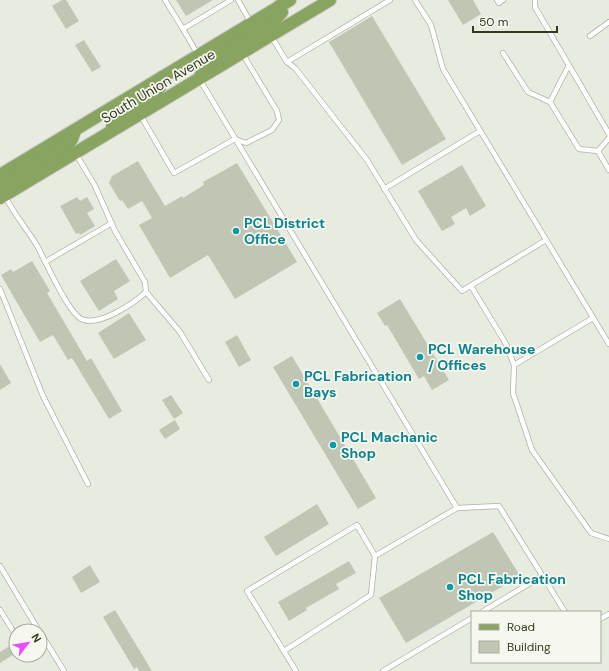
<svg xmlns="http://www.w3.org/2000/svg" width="609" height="671" viewBox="0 0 609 671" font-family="'DM Sans',sans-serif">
<rect width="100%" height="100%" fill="#e8ebdf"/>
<g fill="#c1c6b4">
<polygon points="62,0 66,0 79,21 66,29 52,6"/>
<polygon points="176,0 213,0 186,16"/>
<polygon points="448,0 473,0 481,14 463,25"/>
<polygon points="372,16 446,139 402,165 329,42"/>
<polygon points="84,40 101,67 92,72 75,45"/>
<polygon points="138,161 165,206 182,196 183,198 204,185 203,182 237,163 297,262 235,299 208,255 170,278 139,225 152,218 142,201 128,209 122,200 120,201 109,183 112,176"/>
<polygon points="462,165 486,206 470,216 466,208 451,217 455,224 442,231 418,191"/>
<polygon points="77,197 80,201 87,197 94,209 87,213 95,226 80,235 79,233 76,234 60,206"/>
<polygon points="116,259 130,281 114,291 118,299 99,311 80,281"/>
<polygon points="32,261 50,291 47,293 87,361 91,358 122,411 109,419 72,358 68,360 53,335 40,342 1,275 11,269 13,272"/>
<polygon points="400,299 449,380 432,390 424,376 419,379 387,325 385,326 377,313"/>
<polygon points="129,313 146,340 114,359 98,333"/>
<polygon points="237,335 251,360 239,367 225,342"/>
<polygon points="292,356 376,498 358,509 273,367"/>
<polygon points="0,364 11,383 0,390"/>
<polygon points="171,395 183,413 174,419 162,400"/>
<polygon points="175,420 180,429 165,439 159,430"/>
<polygon points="317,504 329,524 276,556 264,537"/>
<polygon points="493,532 520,576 406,643 379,598"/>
<polygon points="349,561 356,573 336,584 339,589 306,608 307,610 289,621 278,602"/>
<polygon points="90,565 100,582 81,593 72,577"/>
<polygon points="115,610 135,643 152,671 139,671 137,667 134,669 103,617"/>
<polygon points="16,642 16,653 0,663 0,652"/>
</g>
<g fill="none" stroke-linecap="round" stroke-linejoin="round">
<g stroke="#adb3a2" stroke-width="6">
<g id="service">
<polyline points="165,0 183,29 231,0"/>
<polyline points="238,0 251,23"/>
<polyline points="415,0 431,25 443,69 609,344"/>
<polyline points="497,0 499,3 503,0"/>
<polyline points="535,0 535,7 609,134"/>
<polyline points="183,29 198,55"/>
<polyline points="271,36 287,62 295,68 367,160 416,240 462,291 546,240"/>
<polyline points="590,36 609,22"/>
<polyline points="503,53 528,92 550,102"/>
<polyline points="287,62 390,0"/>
<polyline points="568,67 550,102 579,149 598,151"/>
<polyline points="200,80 457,508"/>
<polyline points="141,116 174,173 235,139 246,143 272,130 279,120 277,111 242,53"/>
<polyline points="609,138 598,151 609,170"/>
<polyline points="384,189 480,131"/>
<path d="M 5,196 C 14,214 26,228 36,244 C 45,259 69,317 84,320 C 102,325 134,303 146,292 L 145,282 L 115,231 L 95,186 L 76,154"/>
<polyline points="45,262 112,223"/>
<polyline points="471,286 506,344 514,365 513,393 532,450 591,533 609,539"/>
<polyline points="0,289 43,396 88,484"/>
<polyline points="146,292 180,332 209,380"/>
<polyline points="514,365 593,318"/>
<polyline points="375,556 457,508 499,506 565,612"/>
<polyline points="0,566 39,631"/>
<polyline points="0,610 15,634"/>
<polyline points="482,612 542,576"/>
<polyline points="600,619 609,614"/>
<polyline points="40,632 64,671"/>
<polyline points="284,651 371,595 375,556 357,525 247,591 296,671"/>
<polyline points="383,671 472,618"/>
</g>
</g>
<g stroke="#c5c8c0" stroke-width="14">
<g id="primary">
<polyline points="199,79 205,65 213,57 277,18 282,12 279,6"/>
<polyline points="112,126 130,108 158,90 162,84 162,77"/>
<polyline points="0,175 290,0"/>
<polyline points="5,195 3,188 5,183 68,145 72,139 75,131"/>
<polyline points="0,198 330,0"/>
</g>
</g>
<use href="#service" stroke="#fff" stroke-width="4.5"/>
<use href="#primary" stroke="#88a460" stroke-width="12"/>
</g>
<g fill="#0f9aa8" stroke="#f6f8ef" stroke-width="1.5">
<circle cx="236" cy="231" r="4"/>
<circle cx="420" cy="357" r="4"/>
<circle cx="296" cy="384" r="4"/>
<circle cx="333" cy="445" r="4"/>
<circle cx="450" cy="587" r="4"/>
</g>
<g text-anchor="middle" stroke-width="3.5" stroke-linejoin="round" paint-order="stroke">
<g font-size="14" fill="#303c1f" stroke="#f6f8ef">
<text transform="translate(158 86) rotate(-31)" y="5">South Union Avenue</text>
</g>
<g font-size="14" font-weight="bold" fill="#0d838f" stroke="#f6f8ef" text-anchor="start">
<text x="244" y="228">PCL District<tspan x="244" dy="16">Office</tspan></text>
<text x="428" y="354">PCL Warehouse<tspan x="428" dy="16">/ Offices</tspan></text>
<text x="304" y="381">PCL Fabrication<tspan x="304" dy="16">Bays</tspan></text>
<text x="341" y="442">PCL Machanic<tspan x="341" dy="16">Shop</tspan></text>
<text x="458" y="584">PCL Fabrication<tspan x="458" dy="16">Shop</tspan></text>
</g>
</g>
<rect x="471" y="611" width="130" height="52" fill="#f6f8ef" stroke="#a7ad9c"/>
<rect x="479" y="624" width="20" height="6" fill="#88a460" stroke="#a7ad9c"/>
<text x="507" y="631" font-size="12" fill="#303c1f">Road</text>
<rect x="479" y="641" width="20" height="12" fill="#c1c6b4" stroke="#a7ad9c"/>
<text x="507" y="651" font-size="12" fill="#303c1f">Building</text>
<g transform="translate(28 643) rotate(59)"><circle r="19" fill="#f6f8ef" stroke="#a7ad9c"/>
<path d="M0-3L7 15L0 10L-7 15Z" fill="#ec4dfb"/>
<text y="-6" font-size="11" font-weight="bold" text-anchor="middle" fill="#303c1f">N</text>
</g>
<path d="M473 26v6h84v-6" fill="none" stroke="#303c1f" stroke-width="2"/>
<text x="479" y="26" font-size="12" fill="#303c1f" stroke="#f6f8ef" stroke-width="3" paint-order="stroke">50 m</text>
</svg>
